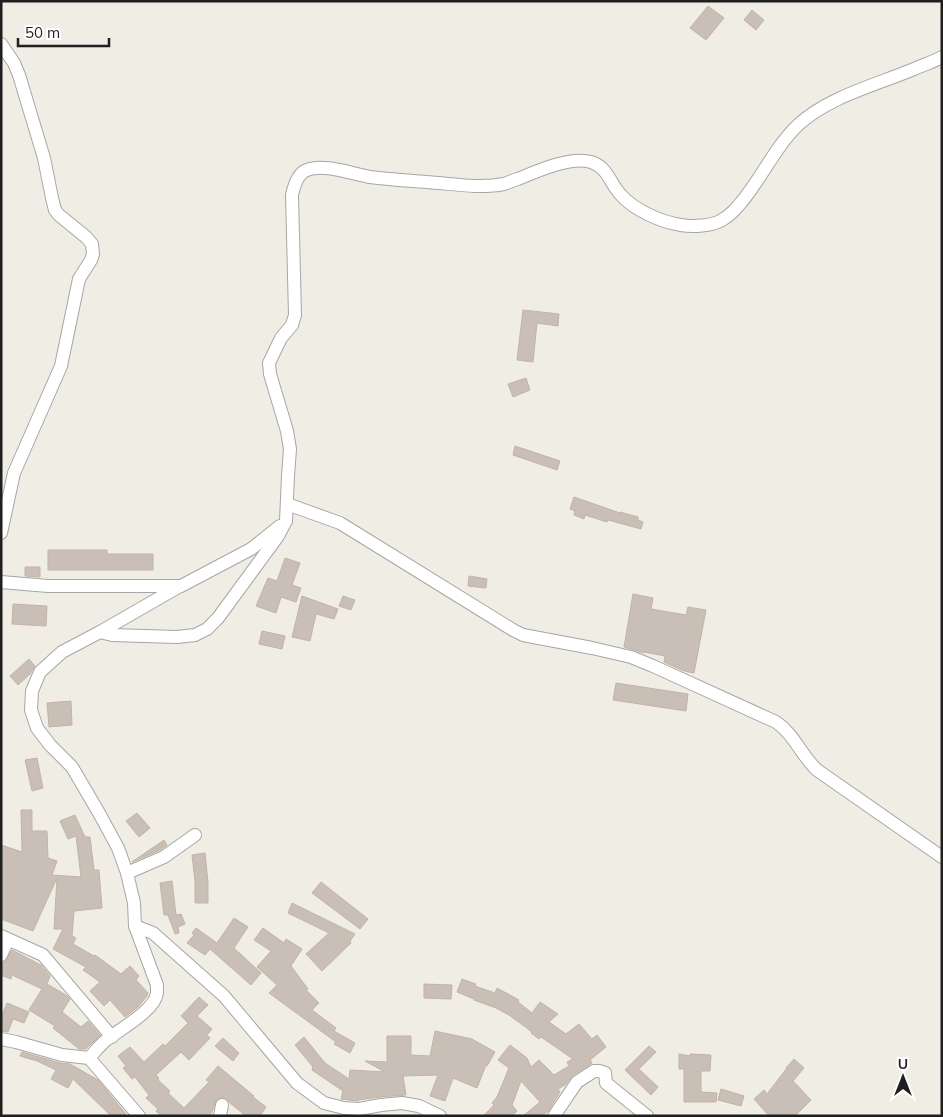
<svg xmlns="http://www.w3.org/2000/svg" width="943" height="1117" viewBox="0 0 943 1117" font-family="Mulish,sans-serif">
<rect width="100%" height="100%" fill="#f0ede4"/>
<g fill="#c9bfb7" stroke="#c3b3a5">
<polygon points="708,6 724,18 706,40 690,28"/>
<polygon points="752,10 764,20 756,30 744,20"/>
<polygon points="523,310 559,314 558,326 537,323 533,362 517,360"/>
<polygon points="526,378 530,390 513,397 508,384"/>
<polygon points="515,446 560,461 557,470 513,455"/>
<polygon points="574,497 620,513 620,512 638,517 638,520 643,522 641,529 608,520 607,522 585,515 584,519 574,515 575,511 570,509"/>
<polygon points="48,550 107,550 107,554 153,554 153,570 48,570"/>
<polygon points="285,558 300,563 292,585 301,588 296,602 281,597 276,613 256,606 268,578 277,581"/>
<polygon points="25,567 40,567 40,577 25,576"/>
<polygon points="469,576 487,579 486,588 468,586"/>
<polygon points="633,594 653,598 651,609 686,615 688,607 706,610 694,673 684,671 664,662 665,656 644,652 644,653 624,647"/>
<polygon points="302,596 338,609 334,619 316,614 310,641 292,637"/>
<polygon points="343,596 355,600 351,610 339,606"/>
<polygon points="13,604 47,606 46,626 12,624"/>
<polygon points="262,631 285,636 282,649 259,644"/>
<polygon points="29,659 35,666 30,674 18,685 10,676"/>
<polygon points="616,683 688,694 686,711 613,700"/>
<polygon points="71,701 72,725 49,727 47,703"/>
<polygon points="37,758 43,788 32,791 25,760"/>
<polygon points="21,810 32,810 32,831 47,831 48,858 57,861 52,875 81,877 76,836 68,839 60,821 75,815 85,837 90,837 94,870 99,870 102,908 74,911 72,936 76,938 73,944 94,956 95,955 121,974 130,966 139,976 136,980 148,993 147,996 138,1007 125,1017 110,1000 104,1006 90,991 100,982 83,970 86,967 53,949 63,929 54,929 57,878 33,931 1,919 1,845 22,852"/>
<polygon points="137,813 150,828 139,837 126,821"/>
<polygon points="164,840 167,845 160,850 132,862"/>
<polygon points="205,853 208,882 208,903 195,903 195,881 192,855"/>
<polygon points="172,881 176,915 181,914 185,924 178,927 179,933 175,934 168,915 164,915 160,883"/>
<polygon points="321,882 368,919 360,929 312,893"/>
<polygon points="292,903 355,934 350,941 351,943 322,971 306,954 329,933 288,913"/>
<polygon points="234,918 248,927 234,948 261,973 251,985 210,949 205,955 187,943 194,935 192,933 196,928 217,943"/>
<polygon points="263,928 284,943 286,939 302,949 291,966 308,989 306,990 319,1003 312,1010 336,1028 334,1031 355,1043 350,1053 334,1044 336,1042 269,993 277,985 257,967 271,951 254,940"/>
<polygon points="12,950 41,965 50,976 47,984 66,995 70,999 62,1012 81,1027 88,1021 100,1035 86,1049 79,1049 53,1028 55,1026 29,1010 42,989 12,975 11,979 1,975 1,963 6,961"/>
<polygon points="462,979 476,984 475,986 495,993 497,988 519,1000 518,1002 532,1013 540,1002 558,1014 549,1022 566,1034 579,1024 592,1039 597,1035 606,1047 590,1060 592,1063 573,1075 565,1085 558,1089 560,1092 548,1111 542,1116 523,1116 540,1102 521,1081 512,1105 517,1111 512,1116 483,1116 494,1105 492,1103 497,1097 509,1068 498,1060 510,1045 527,1058 531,1067 539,1060 554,1075 569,1066 567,1062 573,1059 541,1037 539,1039 531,1033 532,1032 509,1015 496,1008 474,1000 474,999 457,992"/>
<polygon points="424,984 452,985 451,999 424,998"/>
<polygon points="199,997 208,1005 197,1016 212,1029 207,1035 210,1038 189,1060 181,1052 156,1075 159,1078 158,1080 170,1091 168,1093 184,1108 209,1082 206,1080 218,1066 254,1096 253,1097 266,1107 260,1116 246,1116 230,1103 227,1099 223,1097 219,1098 216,1100 212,1112 209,1116 161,1116 156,1111 158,1109 146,1098 149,1095 135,1077 132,1079 123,1068 126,1066 118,1056 130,1047 144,1062 163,1044 165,1046 188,1023 181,1016"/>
<polygon points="7,1003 29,1012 24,1023 13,1019 8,1032 1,1031 1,1018"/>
<polygon points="435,1031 472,1039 495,1052 487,1066 486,1065 477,1088 453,1078 445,1101 430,1096 438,1075 403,1076 406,1095 380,1097 358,1100 358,1101 341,1099 343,1091 312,1070 313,1067 295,1045 304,1037 325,1063 349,1079 350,1070 385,1072 365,1061 387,1062 387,1036 411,1036 411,1055 430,1056"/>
<polygon points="223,1038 239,1053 233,1061 215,1046"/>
<polygon points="649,1046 656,1052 639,1069 658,1087 651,1095 625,1070"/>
<polygon points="22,1052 60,1063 70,1064 98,1080 126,1114 124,1116 111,1116 73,1079 68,1088 51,1079 56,1070 37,1061 20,1056"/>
<polygon points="679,1054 690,1056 690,1054 711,1055 710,1071 701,1071 701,1092 717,1093 716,1102 684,1102 684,1069 679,1069"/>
<polygon points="794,1059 804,1068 793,1081 811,1100 795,1116 769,1116 754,1099 764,1090 767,1094 787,1068 786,1068"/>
<polygon points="721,1089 744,1096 741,1106 718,1100"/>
</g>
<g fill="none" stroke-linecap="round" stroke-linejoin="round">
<g stroke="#a6a6a6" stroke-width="14">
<g id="minor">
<polyline points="1,44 14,63 19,75 44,158 52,198 55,210 59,215 86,237 92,244 93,254 91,260 79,279 61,366 14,473 1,533"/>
<path d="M 287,504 L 340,523 L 513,630 L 523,635 L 592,648 L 631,657 L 653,666 L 776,722 C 794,734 801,755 817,770 L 942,857"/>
<polyline points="1,582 48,586 181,586 251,549 280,526"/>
<polyline points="100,632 180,586"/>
<polyline points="127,873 164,857 195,835"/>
<polyline points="135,926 153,933 224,996 297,1083 324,1103 344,1108 359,1109 381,1105 402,1103 419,1106 440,1116"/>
<polyline points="1,936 43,955 112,1037"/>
<polyline points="1,955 8,940"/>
<polyline points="1,1039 16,1042 62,1055 89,1058 139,1116"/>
<path d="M 89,1058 C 94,1053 99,1046 105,1041 C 118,1030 155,1011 157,993 C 157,991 157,988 157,985 L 135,926 L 134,903 L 127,873 L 118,848 L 99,813 L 72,767 L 50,745 L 37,728 L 31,710 L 32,691 L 40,672 L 62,652 L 100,632 L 112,635 L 177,637 L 195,635 L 207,629 L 218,618 L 278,536 L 286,521 L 288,476 L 290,449 L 287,431 L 270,374 L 269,363 L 281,338 L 292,325 L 295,315 L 292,195 C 294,186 298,173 307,170 C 324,163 352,174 370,177 C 393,180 416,181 439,183 C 460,185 483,188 504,184 C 508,183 513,180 518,179 C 537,171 571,156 591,162 C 608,167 610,184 621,195 C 634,210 661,222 681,225 C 692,227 713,226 722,220 C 729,216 734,211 739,205 C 761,180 774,148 798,125 C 828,97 876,85 914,69 C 923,65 933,62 942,57"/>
<polyline points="220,1116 222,1105"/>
<polyline points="554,1116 577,1082 594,1071 599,1071 605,1073 606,1083 647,1116"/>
</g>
</g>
<use href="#minor" stroke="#fff" stroke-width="12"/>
</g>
<rect width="943" height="1117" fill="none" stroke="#1f1f1f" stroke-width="5"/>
<g transform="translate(903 1077)" stroke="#ffffff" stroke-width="4" paint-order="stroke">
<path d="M0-4L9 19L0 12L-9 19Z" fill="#1f1f1f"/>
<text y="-8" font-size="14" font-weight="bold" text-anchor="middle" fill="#1f1f1f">U</text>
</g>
<path d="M18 38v8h91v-8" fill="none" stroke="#1f1f1f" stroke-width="2.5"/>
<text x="25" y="38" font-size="15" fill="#1f1f1f" stroke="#ffffff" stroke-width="4" paint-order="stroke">50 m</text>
</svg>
